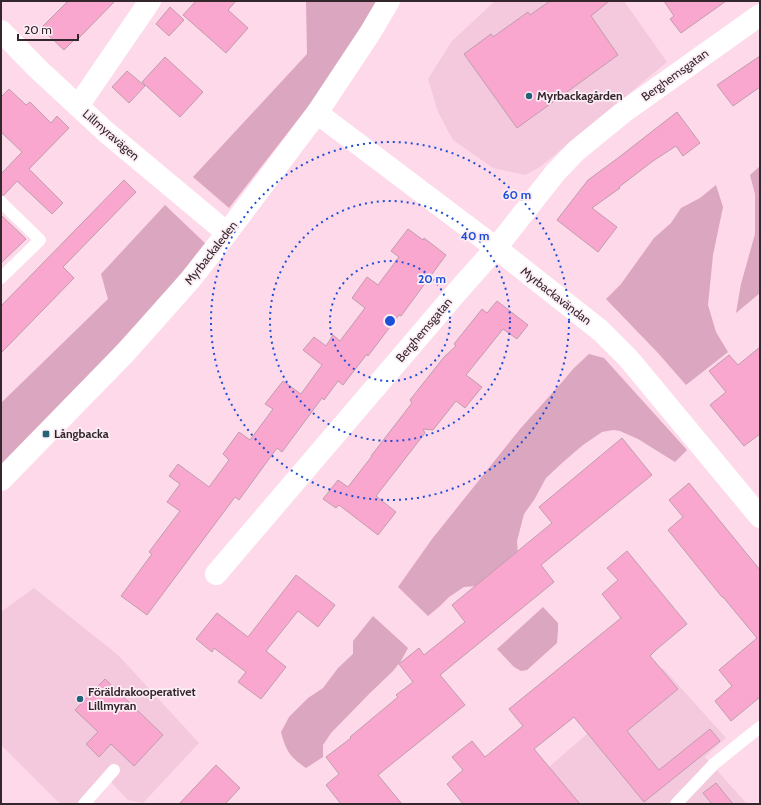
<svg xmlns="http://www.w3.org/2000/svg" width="761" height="805" viewBox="0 0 761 805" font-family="Cabin,sans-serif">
<rect width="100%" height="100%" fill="#fed9e9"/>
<g fill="#f4c9dd">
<polygon points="495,1 624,1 667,62 540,167 525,175 493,168 453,140 438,112 428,79 452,41"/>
<polygon points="34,588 118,655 199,743 143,803 128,800 111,782 88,804 60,804 1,745 1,612"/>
<polygon points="663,668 726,738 705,757 747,804 555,804 534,780"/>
</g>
<g fill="#dba6bf">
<polygon points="306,1 380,1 314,99 229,208 193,177 307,54"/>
<polygon points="760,166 760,293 736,313 741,284 755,234 755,194 750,175"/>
<polygon points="716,185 723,207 713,255 708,305 716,332 728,352 686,385 658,353 606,299 621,284 654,238 671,223 681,208 700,198"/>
<polygon points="165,205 207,245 154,305 61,406 1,465 1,403 108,299 101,274"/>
<polygon points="589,354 604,358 687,450 675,462 638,439 620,431 613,430 602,432 583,445 562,463 546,478 534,500 524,514 517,541 518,556 477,586 464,587 449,597 440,606 428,616 398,587 432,539 520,429 563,381 573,369"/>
<polygon points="543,607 558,623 558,630 557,643 527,670 521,671 514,667 497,649"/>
<path d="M 373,616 L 408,648 L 401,661 L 393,671 L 370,693 L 331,733 L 323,745 L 323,757 L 306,768 C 290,757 286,751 281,732 L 289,717 L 308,698 L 323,688 L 338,668 L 353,654 L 353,641 Z"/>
</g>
<g fill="#faa7cf" stroke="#bf9dac">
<polygon points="68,1 115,1 76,41 74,40 64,50 41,28"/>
<polygon points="196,1 236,1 228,10 248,28 226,53 183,15"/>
<polygon points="550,1 609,1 591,16 618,55 517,128 464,54 491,34 493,37 528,12 530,15"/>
<polygon points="664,1 726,1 681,33 670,19 674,16"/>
<polygon points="170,7 184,20 169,36 156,24"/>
<polygon points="760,56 760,87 733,106 717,85"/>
<polygon points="165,57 203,92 180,117 142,82"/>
<polygon points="127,71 145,86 129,103 112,87"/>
<polygon points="9,89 26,105 30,102 51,123 57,116 69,128 29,169 63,203 52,214 17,181 4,195 1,195 1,174 22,152 1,132 1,97"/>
<polygon points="677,112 700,143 683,156 676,146 653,161 619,187 620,188 592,208 617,227 598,252 557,220 588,180 618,158"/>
<polygon points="124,180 136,192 63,267 74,278 1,353 1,306"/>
<polygon points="1,215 26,239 1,263"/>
<polygon points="408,229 423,240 424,238 446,255 401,316 399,315 368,356 367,354 343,385 338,381 324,400 322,398 282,452 277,448 239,500 235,497 147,615 121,596 152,554 149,552 180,511 167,502 180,484 169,476 178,464 209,487 229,460 223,454 239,432 250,440 273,409 265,404 283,381 301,394 322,365 303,350 314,337 326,346 333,335 340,341 365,308 352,298 367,277 378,285 399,257 391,251"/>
<polygon points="497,301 528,325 517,339 503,329 466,375 482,387 465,408 456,401 433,430 423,429 425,433 376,496 396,512 378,535 339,505 336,508 323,499 338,480 348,487 372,456 371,456 412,403 410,400 444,357 456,346 454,344 482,309 487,313"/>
<polygon points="760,347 760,434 744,446 710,405 726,392 709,371 729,355 738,365"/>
<polygon points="622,438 652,475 541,565 554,582 440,675 465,705 378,775 402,804 341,804 326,785 339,774 326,757 351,738 350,737 398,697 396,695 413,682 399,664 419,648 424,655 465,622 452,605 552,523 539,507"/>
<polygon points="689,483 760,570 760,697 731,721 715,701 732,686 719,670 757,638 723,597 722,597 668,530 683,517 669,500"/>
<polygon points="627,551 687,624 657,649 650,656 678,689 627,731 659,770 710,729 720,741 644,802 574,717 534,749 580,804 463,804 447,784 463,770 452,757 472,741 485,757 523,726 509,709 621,618 602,594 618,580 607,568"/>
<polygon points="296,575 335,605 318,627 298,611 266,651 286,667 261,699 238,682 246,672 214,648 212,652 196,639 217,613 248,637"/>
<polygon points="105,679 163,735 134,766 111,744 99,757 86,744 98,732 75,710"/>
<polygon points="216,765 240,788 225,804 179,804"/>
<polygon points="716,783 733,804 712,804 703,793"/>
</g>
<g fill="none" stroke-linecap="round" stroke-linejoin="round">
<g stroke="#fff" stroke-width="12">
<polyline points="1,202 40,240 1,278"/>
<polyline points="84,804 114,770"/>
<polyline points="676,804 714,764 760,727"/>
</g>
<g stroke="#fff" stroke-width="22">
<polyline points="1,31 38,69 106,132 227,233"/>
<polyline points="78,106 150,1"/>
<polyline points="317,113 496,248 601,331 628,358 760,517"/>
<polyline points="216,574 456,293 496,248 555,173 576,151 625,111 760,15"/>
</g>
<polyline stroke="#fff" stroke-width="22" points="1,480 126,352 190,280 227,233 317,113 370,33 389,1"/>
</g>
<g fill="none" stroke="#1d4ed8" stroke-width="2" stroke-dasharray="2 4">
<circle cx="390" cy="321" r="60"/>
<circle cx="390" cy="321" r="120"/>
<circle cx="390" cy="321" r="179"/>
</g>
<g fill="#236277" stroke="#fcedf4" stroke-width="1.5">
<circle cx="529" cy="96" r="4"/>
<rect x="42" y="430" width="8" height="8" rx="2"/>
<circle cx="80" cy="699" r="4"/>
</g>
<g text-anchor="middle" stroke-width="3.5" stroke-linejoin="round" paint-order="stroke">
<g font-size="12" fill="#33262c" stroke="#fcedf4">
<text transform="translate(675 75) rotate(-36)" y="4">Berghemsgatan</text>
<text transform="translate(111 135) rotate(41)" y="4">Lillmyravägen</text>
<text transform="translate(211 253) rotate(-52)" y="4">Myrbackaleden</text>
<text transform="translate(556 296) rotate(38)" y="4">Myrbackavändan</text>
<text transform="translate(424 330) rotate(-50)" y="4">Berghemsgatan</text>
</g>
<g font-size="12" font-weight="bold" fill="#33262c" stroke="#fcedf4" text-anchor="start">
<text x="537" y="100">Myrbackagården</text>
<text x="54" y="438">Långbacka</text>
<text x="88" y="696">Föräldrakooperativet<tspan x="88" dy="14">Lillmyran</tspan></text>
</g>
</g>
<circle cx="390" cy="321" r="6" fill="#1d4ed8" stroke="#fcedf4" stroke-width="2"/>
<g font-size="12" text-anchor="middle" font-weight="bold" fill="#1d4ed8" stroke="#fcedf4" stroke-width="3.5" stroke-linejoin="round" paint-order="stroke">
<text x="517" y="199">60 m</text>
<text x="475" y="240">40 m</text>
<text x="432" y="283">20 m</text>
</g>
<rect width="761" height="805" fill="none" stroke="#33262c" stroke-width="4"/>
<path d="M18 34v6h60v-6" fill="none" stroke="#33262c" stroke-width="2"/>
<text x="24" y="34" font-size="12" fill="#33262c" stroke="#fcedf4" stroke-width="3" paint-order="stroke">20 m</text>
</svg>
